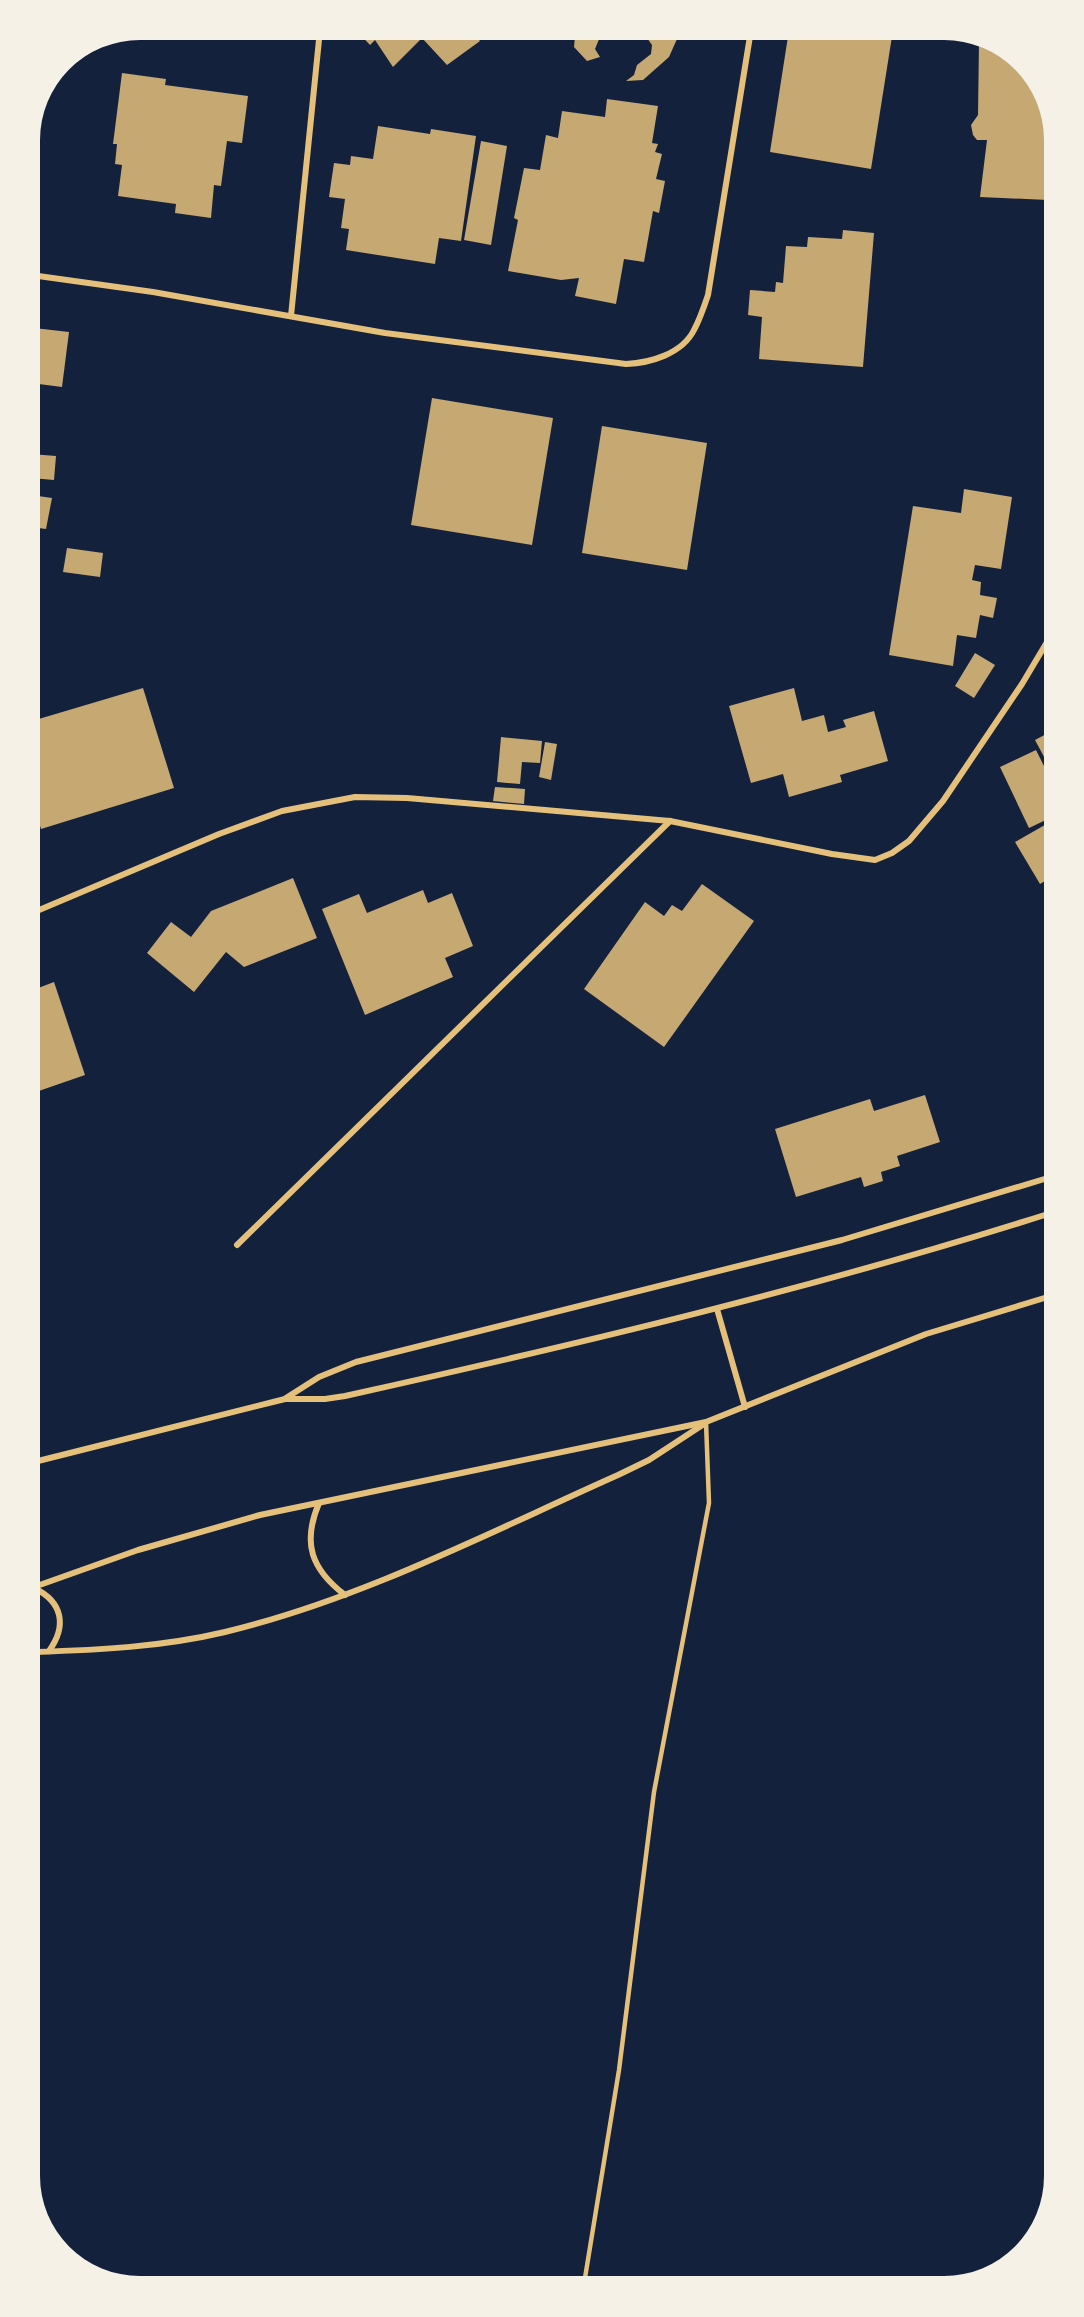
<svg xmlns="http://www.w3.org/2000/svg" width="1084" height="2317" viewBox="0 0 1084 2317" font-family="'Varela Round',sans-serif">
<rect width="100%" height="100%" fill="#14213d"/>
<g fill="#c6a872">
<polygon points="356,30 470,30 480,41 447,65 422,38 393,67 375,40 370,45"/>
<polygon points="571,30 681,30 669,57 643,80 626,81 634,75 637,65 651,54 652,45 647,38 636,40 602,32 595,49 600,57 587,61 574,47 575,36"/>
<polygon points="789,30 893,30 871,169 770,152"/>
<polygon points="979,41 1010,53 1048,105 1048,200 980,197 987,140 977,140 973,135 971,125 978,115"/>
<polygon points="122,73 166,79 165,85 248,96 242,143 227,141 221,186 214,185 211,218 175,213 176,204 118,196 122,165 115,164 117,144 113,144"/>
<polygon points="607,99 658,106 652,143 658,144 655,152 662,154 656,179 665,181 659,213 653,211 644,262 624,259 616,304 575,296 579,278 561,280 508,271 518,220 514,218 524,168 540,170 546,135 558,138 562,111 605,117"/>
<polygon points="378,126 430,134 431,129 476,136 461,241 439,238 435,264 346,250 349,229 341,228 345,199 329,197 334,163 350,165 351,156 373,159"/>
<polygon points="481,141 507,146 491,245 464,240"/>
<polygon points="843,230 874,233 863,367 759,359 762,317 748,315 750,290 775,292 776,282 783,283 786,246 807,247 808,237 842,239"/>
<polygon points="34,328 69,332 62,387 31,383"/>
<polygon points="432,398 553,418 532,545 411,525"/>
<polygon points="602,426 707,443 687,570 582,553"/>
<polygon points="31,454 56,456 54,480 31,478"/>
<polygon points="964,489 1012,497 1001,569 975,565 972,580 981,582 980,595 997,598 993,618 980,615 976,638 957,635 953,666 889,655 913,506 961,513"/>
<polygon points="31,495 52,498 46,529 31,527"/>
<polygon points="67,548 103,553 100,577 63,572"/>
<polygon points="975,653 995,665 974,698 955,686"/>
<polygon points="143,688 174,788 41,829 32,800 32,721"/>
<polygon points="794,688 802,721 824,715 828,732 846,727 843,720 874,711 888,761 840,775 842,782 789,797 783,774 751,783 729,706"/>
<polygon points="1050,732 1050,768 1035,740"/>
<polygon points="501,737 542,741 540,763 522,762 520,784 497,782"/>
<polygon points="545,742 557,744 551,780 539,777"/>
<polygon points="1036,750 1050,778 1050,818 1029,828 1000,767"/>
<polygon points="495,787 525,789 524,804 493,801"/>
<polygon points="1050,822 1050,878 1040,884 1015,842"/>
<polygon points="293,878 317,938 244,967 226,952 194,992 147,953 171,922 191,937 211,911"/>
<polygon points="702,884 754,921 664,1047 584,989 645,902 664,916 672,905 682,911"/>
<polygon points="423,890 428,903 452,893 473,946 445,958 453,977 365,1015 322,909 359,894 367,913"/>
<polygon points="54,982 85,1075 33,1093 33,990"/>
<polygon points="925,1095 940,1142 897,1156 900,1166 881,1172 883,1181 864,1187 861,1177 796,1197 775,1129 870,1099 874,1111"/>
</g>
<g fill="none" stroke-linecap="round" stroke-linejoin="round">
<polyline stroke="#e5c07b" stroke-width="4.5" points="584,2284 619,2070 654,1792 709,1503 706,1422"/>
<g stroke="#e5c07b" stroke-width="6">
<path d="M 31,275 L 153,292 L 385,333 L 626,364 C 650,363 682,354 694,330 C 700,319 704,307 708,295 L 751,30"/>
<polyline points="291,316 320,30"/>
<polyline points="32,913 219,834 282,811 355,797 407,798 670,821 832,854 875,860 892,853 909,841 943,801 1022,684 1050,637"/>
<polyline points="237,1245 670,821"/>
<polyline points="717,1309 745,1407"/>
<polyline points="286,1398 319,1377 356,1362 842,1240 1051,1177"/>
<path d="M 34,1462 L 285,1399 L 325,1399 L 345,1396 C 583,1343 819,1287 1051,1213"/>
<path d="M 319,1503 C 302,1543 311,1569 345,1595"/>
<polyline points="34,1587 138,1550 260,1515 706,1422 926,1334 1051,1296"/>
<path d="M 34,1588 C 63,1602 67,1626 49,1651"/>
<path d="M 34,1652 C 98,1650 162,1647 225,1632 C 362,1599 490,1532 618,1475 L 649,1460 L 704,1424"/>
</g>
</g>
<path d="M0 0H1084V2317H0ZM140 40H944A100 100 0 0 1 1044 140V2176A100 100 0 0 1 944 2276H140A100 100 0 0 1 40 2176V140A100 100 0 0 1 140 40Z" fill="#f6f1e7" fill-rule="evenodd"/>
</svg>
